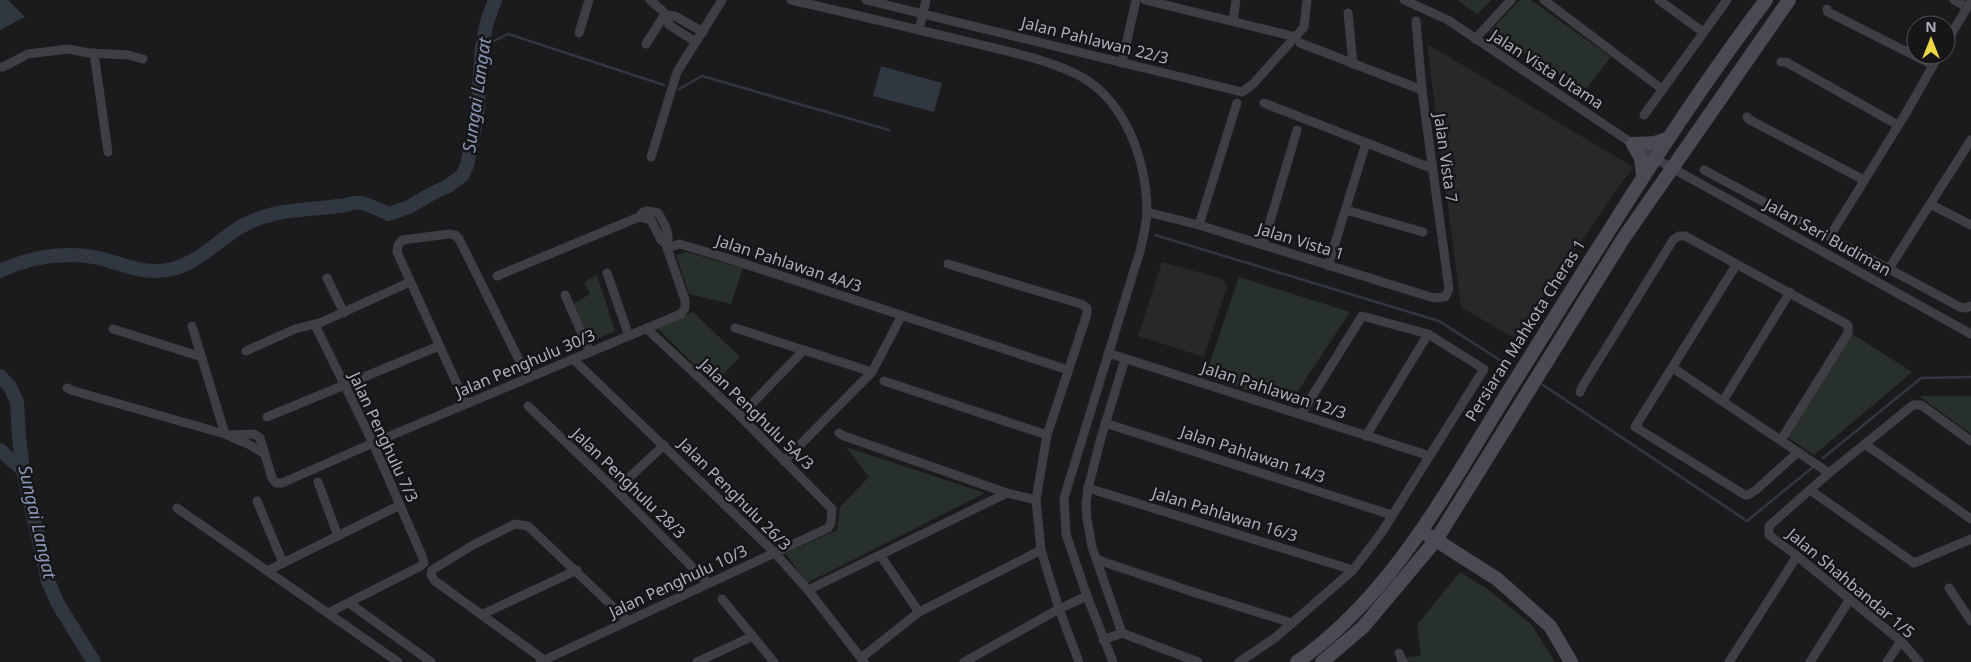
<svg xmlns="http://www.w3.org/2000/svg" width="1971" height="662" viewBox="0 0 1971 662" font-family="'Noto Sans',sans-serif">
<rect width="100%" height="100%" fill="#1b1b1d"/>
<g fill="#28272a">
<polygon points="1427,44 1633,167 1514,338 1461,307"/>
<polygon points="1162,262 1222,279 1227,287 1204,357 1138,336"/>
</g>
<g fill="#27302a">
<polygon points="1457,0 1492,0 1477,14"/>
<polygon points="1520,0 1531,0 1611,57 1585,90 1489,32"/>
<polygon points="686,252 743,268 731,304 689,294 676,255"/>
<polygon points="597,275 615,331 591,342 573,304 590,294 584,282"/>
<polygon points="1239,277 1350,312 1290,403 1205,377"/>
<polygon points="693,312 740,357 714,384 657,328"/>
<polygon points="1851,333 1912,372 1814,455 1787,437"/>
<polygon points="1919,396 1971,396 1971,434"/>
<polygon points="846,447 985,493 807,583 785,553 837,530 840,507 869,477"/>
<polygon points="1460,572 1486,588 1531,624 1555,662 1406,662 1406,657 1421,656 1417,625"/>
</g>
<g fill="#313741">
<polygon points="0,0 8,0 25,17 0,30"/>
<polygon points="881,66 942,83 934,112 873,96"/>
</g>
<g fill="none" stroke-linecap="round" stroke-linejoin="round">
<g stroke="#313741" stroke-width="2.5">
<polyline points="482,47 508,34 664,85"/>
<polyline points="679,89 702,76 889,130"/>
<polyline points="1155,235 1439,321 1506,364"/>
<polyline points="1543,385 1747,521 1813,467"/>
<polyline points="1823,458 1921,378 1971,377"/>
</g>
<g stroke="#313741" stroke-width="14">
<path d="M 0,271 C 32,256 68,251 103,259 C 121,264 139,272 158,271 C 191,270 211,246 237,229 C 271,208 301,211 339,206 C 346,206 355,201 361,203 C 370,205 380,210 389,214 L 409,207 L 431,194 L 448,186 L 462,176 L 467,165 L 477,116 L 482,47 L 487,22 L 495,0"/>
<polyline points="0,376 10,387 17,402 19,437 23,470 48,581 58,604 94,662"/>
<polyline points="0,450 23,470"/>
</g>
<g stroke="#3e3e44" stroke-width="9">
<polyline points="650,0 667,15 675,16 703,32"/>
<path d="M 791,0 C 849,13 907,27 965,41 C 1001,50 1040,57 1074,73 C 1124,96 1146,158 1147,210 C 1147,223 1143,238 1140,251 L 1064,498 L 1066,534 L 1087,596 L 1113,662"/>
<polyline points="866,0 1242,92 1253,84 1304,27 1307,0"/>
<polyline points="1145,0 1296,37"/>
<polyline points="1404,0 1448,20 1654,158 1971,334"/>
<polyline points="1544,0 1662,89"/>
<polyline points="1659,0 1703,32"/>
<polyline points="1954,0 1967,7"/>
<polyline points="1827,9 1828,12 1933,65"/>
<polyline points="1348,13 1353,64"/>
<polyline points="667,15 669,25 696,42"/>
<polyline points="1233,21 1236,0"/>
<polyline points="919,30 926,0"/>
<polyline points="579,33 589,0"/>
<polyline points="1475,39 1511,0"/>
<polyline points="1300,43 1422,90"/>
<polyline points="1946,43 1971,1"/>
<polyline points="646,44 665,14"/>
<polyline points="94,53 108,152"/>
<polyline points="1781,62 1786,62 1898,125"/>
<polyline points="1122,63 1136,0"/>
<polyline points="0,67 3,67 28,54 68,49 89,53 128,55 143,59"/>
<polyline points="1264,103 1431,168"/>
<polyline points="1644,115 1727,0"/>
<polyline points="1747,117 1750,120 1864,180"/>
<polyline points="651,157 677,72 722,0"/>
<polyline points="1704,170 1960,307 1966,308 1971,306"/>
<polyline points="1930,204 1971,225"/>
<polyline points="1346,210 1423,232"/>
<polyline points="1147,212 1199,225 1434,298 1445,297 1449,289 1422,90 1416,21"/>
<polyline points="639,217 651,220 661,240 666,244"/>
<polyline points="1199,225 1237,103"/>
<polyline points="1830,236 1906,113 1939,55"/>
<polyline points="1263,245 1297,130"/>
<polyline points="667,248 680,244 733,260 1068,370"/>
<polyline points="948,264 1081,304 1087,308 1087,314 1047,435 1036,500 1041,550 1059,609 1079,662"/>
<polyline points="1736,265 1635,427 1745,495 1748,495 1756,490 1798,452"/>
<polyline points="1328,266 1366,143"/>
<polyline points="1888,270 1971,140"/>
<polyline points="607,273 629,336"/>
<polyline points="327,278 344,313"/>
<polyline points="565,295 590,352"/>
<polyline points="315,325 373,443 422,556 424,563 419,567 328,613"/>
<polyline points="192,326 225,434"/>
<polyline points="735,328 872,372"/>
<polyline points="113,329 202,357"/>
<polyline points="246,351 295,329 322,322 410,282"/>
<polyline points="1108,353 1430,456"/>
<polyline points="573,359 774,552 808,590 864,662"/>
<polyline points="1673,368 1829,473"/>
<polyline points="884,381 1047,435"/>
<polyline points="67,388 74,391 225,434 248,444 263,453"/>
<polyline points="1580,392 1582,387 1673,240 1679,236 1685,236 1848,325 1848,333 1781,440"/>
<polyline points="1723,401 1790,292"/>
<polyline points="466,404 397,252 398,245 402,240 449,234 455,235 459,239 528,378"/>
<polyline points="528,406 616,490 708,583"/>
<polyline points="740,416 804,350"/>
<polyline points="267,417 439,346"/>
<polyline points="1105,423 1392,515"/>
<polyline points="839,433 844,436 1007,493 1036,500"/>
<path d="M 230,435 L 254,434 L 260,438 L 272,478 L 276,483 L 282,483 L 373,443 L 681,314 L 685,308 L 685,300 L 667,248 C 666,245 667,243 668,240 C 669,232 663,220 658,213 L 647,211 L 643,212 L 639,217 L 497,276"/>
<polyline points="1366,436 1428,334"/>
<polyline points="1865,444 1971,519"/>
<polyline points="784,461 872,372 902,315"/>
<polyline points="318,482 338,536"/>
<polyline points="1088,488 1353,570"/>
<polyline points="616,490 664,445"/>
<polyline points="1810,490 1914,563 1971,539"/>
<polyline points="257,501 283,563"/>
<polyline points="177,508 398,662"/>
<polyline points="880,555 919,612"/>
<polyline points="1098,560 1196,593 1292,623"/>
<polyline points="267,571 400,505"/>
<polyline points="1949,588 1971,621"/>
<polyline points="808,590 1007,493"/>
<polyline points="722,599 774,662"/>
<polyline points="349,603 431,662"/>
<polyline points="483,614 577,570"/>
<polyline points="1122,633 1092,547 1087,519 1086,504 1088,488 1101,438 1125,359"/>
<polyline points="1122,633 1198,662"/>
<polyline points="1103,640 1122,633"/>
<polyline points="1399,653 1403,662"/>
<polyline points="861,658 919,612 1041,550"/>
<polyline points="544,660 435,581 431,575 432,570 473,545 515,524 528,526 628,621"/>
<polyline points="540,662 828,528 831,523 832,509 740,416 646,328"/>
<polyline points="697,662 753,636"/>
<polyline points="964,662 1059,609 1087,596"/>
<polyline points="1239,662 1275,638 1353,570 1382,532 1484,369 1428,334 1362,316 1301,414"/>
<polyline points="1729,662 1797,556"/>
<polyline points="1810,662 1850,599"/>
<polyline points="1887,662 1901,641"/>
<polyline points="1919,662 1901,641 1797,556 1769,535 1769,526 1829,473 1913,405 1921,405 1971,441"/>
</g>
<g stroke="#4a4a52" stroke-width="14">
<polyline points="1633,144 1655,143 1667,139"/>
<polyline points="1633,144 1641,158 1643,175"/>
<polyline points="1428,535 1497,579 1550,626 1571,662"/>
<path d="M 1297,662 C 1397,592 1454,477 1518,376 C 1598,249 1675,120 1766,0"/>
<polyline points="1322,662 1363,627 1436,540 1623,239 1789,0"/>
</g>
</g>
<g text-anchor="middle" stroke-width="5" stroke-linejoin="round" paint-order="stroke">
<g font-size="16" fill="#aeafbc" stroke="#161618">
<text transform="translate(1095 40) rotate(14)" y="6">Jalan Pahlawan 22/3</text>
<text transform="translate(1547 69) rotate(33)" y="6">Jalan Vista Utama</text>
<text transform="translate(1446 158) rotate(82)" y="6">Jalan Vista 7</text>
<text transform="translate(1828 237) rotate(29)" y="6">Jalan Seri Budiman</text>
<text transform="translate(1301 241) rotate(17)" y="6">Jalan Vista 1</text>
<text transform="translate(789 263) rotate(18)" y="6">Jalan Pahlawan 4A/3</text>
<text transform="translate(1525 330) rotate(-58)" y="6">Persiaran Mahkota Cheras 1</text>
<text transform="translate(525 363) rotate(-23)" y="6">Jalan Penghulu 30/3</text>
<text transform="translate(1274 390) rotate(18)" y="6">Jalan Pahlawan 12/3</text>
<text transform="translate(757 414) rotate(44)" y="6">Jalan Penghulu 5A/3</text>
<text transform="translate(384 437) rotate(65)" y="6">Jalan Penghulu 7/3</text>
<text transform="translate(1253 454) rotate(18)" y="6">Jalan Pahlawan 14/3</text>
<text transform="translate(629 483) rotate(44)" y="6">Jalan Penghulu 28/3</text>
<text transform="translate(735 494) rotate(45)" y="6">Jalan Penghulu 26/3</text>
<text transform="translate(1225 514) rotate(17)" y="6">Jalan Pahlawan 16/3</text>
<text transform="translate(678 581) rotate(-25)" y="6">Jalan Penghulu 10/3</text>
<text transform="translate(1851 583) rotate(40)" y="6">Jalan Shahbandar 1/5</text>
</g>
<g font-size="18" font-style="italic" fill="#8796b5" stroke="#161618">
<text transform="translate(477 95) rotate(-82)" y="6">Sungai Langat</text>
<text transform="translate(37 522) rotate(77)" y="6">Sungai Langat</text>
</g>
</g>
<g transform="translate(1931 40)"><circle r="24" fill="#161618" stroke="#53535a"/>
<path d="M0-4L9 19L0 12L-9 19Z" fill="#edd843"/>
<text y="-8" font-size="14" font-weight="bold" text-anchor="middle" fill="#aeafbc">N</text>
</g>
</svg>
